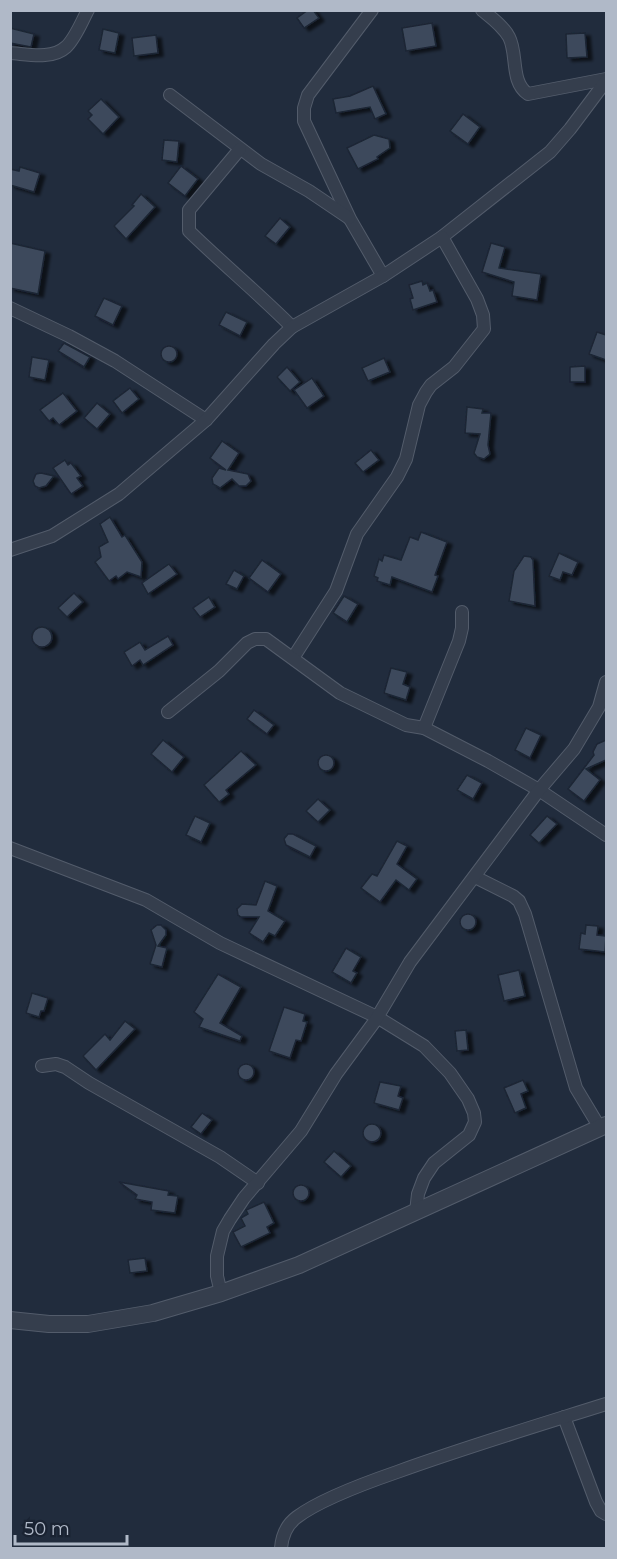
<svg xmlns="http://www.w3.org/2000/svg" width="617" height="1559" viewBox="0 0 617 1559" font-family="Montserrat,sans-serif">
<defs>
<filter id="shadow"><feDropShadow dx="5" dy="3" stdDeviation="1.5" flood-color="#0009"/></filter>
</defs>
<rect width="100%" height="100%" fill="#212c3d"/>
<g fill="#3d4a5c" stroke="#1c2534" stroke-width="1.5" filter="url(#shadow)">
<polygon points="308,10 313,10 319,18 304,28 297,18"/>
<polygon points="432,23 436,46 406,51 402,28"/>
<polygon points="10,28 34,34 31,47 10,43"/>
<polygon points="103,29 119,33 115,53 99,50"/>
<polygon points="585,33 587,57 567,58 566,34"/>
<polygon points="156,35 158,53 134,56 132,38"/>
<polygon points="373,86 386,114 375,119 370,107 336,113 333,99 350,96"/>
<polygon points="101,99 119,117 103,134 88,119 92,115 88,111"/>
<polygon points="463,114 480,127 468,144 450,131"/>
<polygon points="374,135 389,139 390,148 377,157 378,159 358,169 347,148"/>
<polygon points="164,140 179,141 177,162 162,160"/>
<polygon points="181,166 198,179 185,196 168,183"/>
<polygon points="20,167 40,173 34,192 10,185 10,169 19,171"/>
<polygon points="141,194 155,207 126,239 114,226 134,206 132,205"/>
<polygon points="280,218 290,227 276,244 265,236"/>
<polygon points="10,243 45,251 38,294 10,288"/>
<polygon points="491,243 505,247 499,268 541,274 537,300 512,296 514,282 482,272"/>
<polygon points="422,281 423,285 427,283 430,291 433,290 437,302 413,310 410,299 413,298 409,285"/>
<polygon points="104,298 122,306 113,325 95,316"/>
<polygon points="226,312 247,322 240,336 219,325"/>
<polygon points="597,332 606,335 606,360 589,354"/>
<polygon points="64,343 90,357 84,367 58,351"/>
<circle cx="169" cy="354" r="8"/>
<polygon points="32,357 49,360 45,380 29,377"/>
<polygon points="384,358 390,372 368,381 362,368"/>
<polygon points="585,366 585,382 570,382 570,367"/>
<polygon points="287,367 300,382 290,391 277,377"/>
<polygon points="312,378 324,396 307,408 294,390"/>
<polygon points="130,388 139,399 122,413 113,401"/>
<polygon points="63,393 77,411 59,425 53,418 49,421 40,410"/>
<polygon points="97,403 110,414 97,429 84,418"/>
<polygon points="467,407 483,409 482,413 491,413 488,445 490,454 484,459 477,457 474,453 480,434 465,433"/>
<polygon points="222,441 239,453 228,470 248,474 251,481 246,486 239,486 232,479 220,488 213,484 212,478 219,468 226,470 210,458"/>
<polygon points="371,450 379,460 363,472 355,463"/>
<polygon points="65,460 68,465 71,463 81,476 77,478 83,486 71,494 53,468"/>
<polygon points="41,473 54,476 46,486 39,488 35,486 33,481 36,474"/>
<polygon points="110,517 122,537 125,535 142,562 141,577 127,572 118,579 116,576 109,581 95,562 101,557 99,547 108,542 100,524"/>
<polygon points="421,532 447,542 435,575 438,576 432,592 392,577 390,585 377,581 378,578 374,576 379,559 382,561 384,555 401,560 410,537 418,540"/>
<polygon points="559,553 578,562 572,575 563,572 560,580 549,576"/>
<polygon points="524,556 531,557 533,560 535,606 509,601 514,571"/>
<polygon points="262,560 281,574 268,592 249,578"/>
<polygon points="169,564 177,574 148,594 142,583"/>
<polygon points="234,570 244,576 237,589 226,584"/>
<polygon points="74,593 83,602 67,617 58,608"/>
<polygon points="344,596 358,604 347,622 333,613"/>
<polygon points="209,597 215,607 200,617 193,608"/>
<circle cx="42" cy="637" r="10"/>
<polygon points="168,636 173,645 143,665 140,660 132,666 124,652 140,642 145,650"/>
<polygon points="391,668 407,672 403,684 410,687 406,700 384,693"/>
<polygon points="254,710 274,725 267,734 247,719"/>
<polygon points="526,728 541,735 530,758 515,750"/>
<polygon points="163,740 184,757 172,772 151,754"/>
<polygon points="606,740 606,760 586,769 600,780 584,801 568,789 594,755 593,752 597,744"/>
<polygon points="241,751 256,765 226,790 229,794 219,802 204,785"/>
<circle cx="326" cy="763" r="8"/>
<polygon points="467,775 482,783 473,799 457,790"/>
<polygon points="318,799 330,810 318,822 306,811"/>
<polygon points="195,816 210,823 201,842 186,835"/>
<polygon points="547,816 557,824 539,843 530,835"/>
<polygon points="288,834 293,834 316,846 310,857 286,845 284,839"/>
<polygon points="397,841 407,846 397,864 417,879 409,890 396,880 380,902 361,888 372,874 377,876"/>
<polygon points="265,881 277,886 268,911 285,921 275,936 269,933 263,942 249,933 259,917 241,917 238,915 237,909 242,904 256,905"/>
<circle cx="468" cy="922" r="8"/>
<polygon points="157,925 161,925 166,930 166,935 158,946 167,948 162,967 150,964 156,945 151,930"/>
<polygon points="586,925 598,926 597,935 606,936 605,952 579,949 581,933 585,934"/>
<polygon points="346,948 361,957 353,971 357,973 351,983 332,972"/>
<polygon points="519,970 525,996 504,1001 498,975"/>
<polygon points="218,974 241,987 220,1023 242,1036 240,1041 199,1027 203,1019 194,1012"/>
<polygon points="32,993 48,998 44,1011 41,1011 39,1017 26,1013"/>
<polygon points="284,1007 305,1014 303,1021 307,1022 301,1041 296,1040 290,1058 269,1051"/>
<polygon points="125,1021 135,1029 96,1070 83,1056 105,1034 110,1040"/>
<polygon points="466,1030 468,1050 457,1051 455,1031"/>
<circle cx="246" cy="1072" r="8"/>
<polygon points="523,1080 528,1091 521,1094 526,1108 515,1113 504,1088"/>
<polygon points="380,1082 401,1086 398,1096 403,1098 399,1110 374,1103"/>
<polygon points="202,1113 212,1120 201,1134 191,1127"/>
<circle cx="372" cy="1133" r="9"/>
<polygon points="334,1151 351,1166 341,1177 324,1162"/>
<polygon points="119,1182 169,1191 168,1195 178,1196 175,1213 151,1210 152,1202 135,1199 137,1195"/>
<circle cx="301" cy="1193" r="8"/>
<polygon points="264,1202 274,1223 267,1227 270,1233 241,1247 233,1232 245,1226 241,1218 248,1214 246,1210"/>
<polygon points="145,1258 147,1271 130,1273 128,1260"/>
</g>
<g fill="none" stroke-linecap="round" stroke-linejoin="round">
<g stroke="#535c6b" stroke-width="14">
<g id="minor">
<polyline points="372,10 308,95 304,108 304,121 350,219 383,276"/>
<path d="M 482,10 C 492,18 503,26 509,37 C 518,54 510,82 528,94 L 606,79"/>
<path d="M 10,53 C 27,54 52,60 66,47 C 75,39 82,21 88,10"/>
<polyline points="170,95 261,164 309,191 349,218"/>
<path d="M 240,149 L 189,210 L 189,231 C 223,264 259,294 292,327"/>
<polyline points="10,308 69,336 115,361 206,420"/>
<polyline points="10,550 52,536 119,494 206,420 274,344 292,327 383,276 442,237 550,152 570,129 606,81"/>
<polyline points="293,658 336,591 357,534 397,477 406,459 419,405 426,392 431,385 454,367 484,329 483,315 477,299 442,237"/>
<polyline points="168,712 219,671 247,643 255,639 266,639 340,693 406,725 424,728 488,761 539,790 606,835"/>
<polyline points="424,728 459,641 462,628 462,612"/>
<polyline points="10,848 146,900 220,943 377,1017 424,1046 450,1073 468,1099 474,1113 475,1122 469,1135 434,1163 424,1178 418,1194 416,1212"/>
<polyline points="475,877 513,896 519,901 525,914 576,1088 600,1128"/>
<polyline points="42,1066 56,1064 65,1067 89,1083 220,1157 258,1183"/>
<polyline points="221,1293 217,1276 217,1256 223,1231 230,1219 244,1198 301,1131 336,1074 375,1021 410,962 539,790 574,749 599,707 606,682"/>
<polyline points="564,1417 596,1502 601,1511 606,1514"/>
<path d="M 281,1548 C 282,1536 286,1525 297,1517 C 321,1499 368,1482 397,1472 C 466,1447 536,1426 606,1404"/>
</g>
</g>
<g stroke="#535c6b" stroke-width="18">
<polyline id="tertiary" points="10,1320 49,1324 88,1324 153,1313 221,1293 299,1265 606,1125"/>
</g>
<use href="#minor" stroke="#353e4d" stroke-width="12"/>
<use href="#tertiary" stroke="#353e4d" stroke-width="16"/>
</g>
<rect width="617" height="1559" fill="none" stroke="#b0b9c8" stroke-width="24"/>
<path d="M15 1535v9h112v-9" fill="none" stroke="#b0b9c8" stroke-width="3"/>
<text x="24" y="1535" font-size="18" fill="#b0b9c8" stroke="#1a2332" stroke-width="4.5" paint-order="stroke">50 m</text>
</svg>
